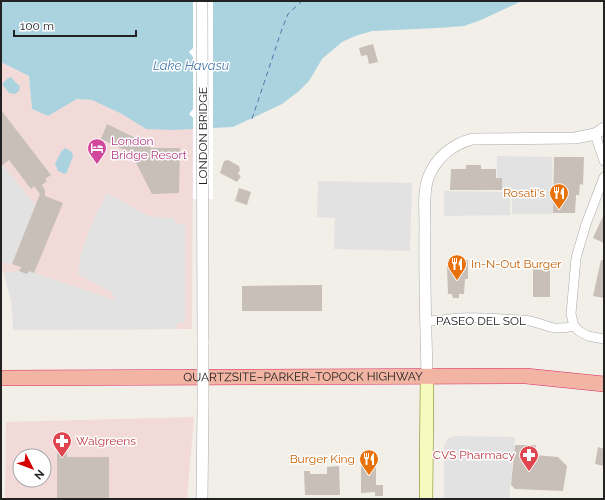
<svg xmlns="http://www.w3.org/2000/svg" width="605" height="500" viewBox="0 0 605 500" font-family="Raleway,sans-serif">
<rect width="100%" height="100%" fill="#f2efe9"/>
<g fill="#f2dad9" fill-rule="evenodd">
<polygon points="1,62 29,76 32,109 48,116 77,99 92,100 122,114 146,129 193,129 192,329 13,330 13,317 10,294 1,265"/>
<path d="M 194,417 L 187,499 L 5,499 L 6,422 ZM 20,456 L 44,456 L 44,480 L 20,480 Z"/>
</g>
<g fill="#e2e2e2">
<polygon points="497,156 552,157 553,214 512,214 512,188 502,188 497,178"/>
<polygon points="3,165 36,206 12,264 1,262 1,166"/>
<polygon points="318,181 412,183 410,251 334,249 335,218 317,217"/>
<polygon points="444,191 510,192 510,215 444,216"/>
<polygon points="107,193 151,217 174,218 175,222 179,224 185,224 185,323 177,323 177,329 13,330 12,305 4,273 19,271 27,274 29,271 115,300 115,297 111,292 78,274 81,253 95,216"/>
<polygon points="456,436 515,437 509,499 444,499 444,445 448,438"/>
</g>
<g fill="#aad3df">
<polygon points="1,1 522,1 481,20 464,26 438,28 372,31 355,36 342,42 322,59 309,81 299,91 282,104 233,127 171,130 146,129 122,114 92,100 77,99 48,116 32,109 29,76 1,62"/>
<polygon points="11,77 16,83 20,86 19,91 15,94 9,93 2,84 8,78"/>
<polygon points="65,148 72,152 73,156 67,172 65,174 58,171 55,164 61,152"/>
</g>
<polygon fill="#fff" points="193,1 213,1 213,199 193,199 193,118 189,114 193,109 193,57 189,52 193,48"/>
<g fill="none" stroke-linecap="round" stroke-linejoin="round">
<polyline stroke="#4a7aab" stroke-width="1" stroke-dasharray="5 4" stroke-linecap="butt" points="252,119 282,29 288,14 302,1"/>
</g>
<g fill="#c7bfb8">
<polygon points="373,44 378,62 369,64 367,55 361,56 359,48"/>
<polygon points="1,110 51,175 45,179 47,181 42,185 45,190 45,196 63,203 34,273 29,271 27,274 19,271 21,267 12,264 40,194 34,186 31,189 9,160 1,166"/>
<polygon points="107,124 148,144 151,148 180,148 179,193 152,194 131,153 101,139"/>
<polygon points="554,157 584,157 583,185 580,184 579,195 576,195 575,213 553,213"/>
<polygon points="228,160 239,166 240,170 238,174 241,176 237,182 220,173 224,161"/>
<polygon points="466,165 481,165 481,169 496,169 496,178 502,178 502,190 450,190 451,169 466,169"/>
<polygon points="239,188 251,192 247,205 235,201"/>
<polygon points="604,214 604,243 593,238"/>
<polygon points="461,260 468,260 468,279 465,279 464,294 459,294 459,298 453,298 452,294 448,294 447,266 451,266 451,263 461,263"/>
<polygon points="601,260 604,260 604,298 593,296"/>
<rect x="533" y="269" width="17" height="28"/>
<polygon points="322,285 322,311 242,311 242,286"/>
<polygon points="515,445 536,445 535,455 558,457 567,466 563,491 515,489 511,485"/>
<polygon points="598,447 604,449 604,466 595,464"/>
<polygon points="57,450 67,450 67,457 109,457 109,499 57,499"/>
<polygon points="339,466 340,495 305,495 304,471 310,471 310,474 327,474 327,467"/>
<polygon points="361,466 376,466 376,485 383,485 383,496 375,496 375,492 361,493"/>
</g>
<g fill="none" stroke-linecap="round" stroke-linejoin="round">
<g stroke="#a9a9a9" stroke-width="10">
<g id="minor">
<polyline points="595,134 604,161"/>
<polyline points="604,177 586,224 576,258 571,314 574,326 579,331 588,336 604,339"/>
<path d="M 425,321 C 437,321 448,319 459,318 C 479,317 501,319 521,320 C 533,320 539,324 550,327 C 558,329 566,328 574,326"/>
</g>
</g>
<g stroke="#a9a9a9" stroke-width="12">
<g id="tertiary">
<polyline points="202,1 203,344"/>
<path d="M 427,376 C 426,326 424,277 425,227 C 425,211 423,193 428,178 C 436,158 451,145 472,139 L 575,138 L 595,134 L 604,128"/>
<polyline points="202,499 203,407"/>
</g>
</g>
<g stroke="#707d05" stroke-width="14">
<polyline id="secondary" points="426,499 427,376"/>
</g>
<g stroke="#dc2a67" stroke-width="16">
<g id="trunk">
<path id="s1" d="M 1,378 L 526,376 L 604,384"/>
</g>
</g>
<use href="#minor" stroke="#fff" stroke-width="9"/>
<use href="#tertiary" stroke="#fff" stroke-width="11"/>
<use href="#secondary" stroke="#f7fabf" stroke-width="13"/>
<use href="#trunk" stroke="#f2b4a3" stroke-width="15"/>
<g stroke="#a9a9a9" stroke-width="12" stroke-linecap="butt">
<polyline id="tertiary-bridge" points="203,344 203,407"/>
</g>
<use href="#tertiary-bridge" stroke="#fff" stroke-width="11"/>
</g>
<defs>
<g id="hotel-pin" transform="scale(1)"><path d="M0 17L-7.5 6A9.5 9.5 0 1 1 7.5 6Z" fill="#d1479c" stroke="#fff"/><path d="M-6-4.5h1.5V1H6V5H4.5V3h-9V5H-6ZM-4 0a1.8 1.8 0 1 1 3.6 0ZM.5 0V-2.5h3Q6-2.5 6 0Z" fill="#fff"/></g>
<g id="restaurant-pin" transform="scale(1)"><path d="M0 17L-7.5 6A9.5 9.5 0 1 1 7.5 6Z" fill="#e8710a" stroke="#fff"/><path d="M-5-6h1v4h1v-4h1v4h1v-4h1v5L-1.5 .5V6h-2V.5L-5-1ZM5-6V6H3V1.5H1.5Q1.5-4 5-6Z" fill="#fff"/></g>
<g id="pharmacy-pin" transform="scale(1)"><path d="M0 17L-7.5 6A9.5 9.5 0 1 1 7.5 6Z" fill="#e0444e" stroke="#fff"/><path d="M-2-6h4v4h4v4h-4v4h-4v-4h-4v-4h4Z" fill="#fff"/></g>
</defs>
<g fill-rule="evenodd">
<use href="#hotel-pin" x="97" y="148"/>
<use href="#restaurant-pin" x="559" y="193"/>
<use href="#restaurant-pin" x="457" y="264"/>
<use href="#pharmacy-pin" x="62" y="441"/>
<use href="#pharmacy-pin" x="529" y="455"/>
<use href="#restaurant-pin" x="369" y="459"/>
</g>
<g text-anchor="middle" stroke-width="3" stroke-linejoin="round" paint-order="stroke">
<g font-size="12" fill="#222" stroke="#fff">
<text transform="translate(203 136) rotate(-90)" y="4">LONDON BRIDGE</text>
<text x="481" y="325">PASEO DEL SOL</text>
<text dy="4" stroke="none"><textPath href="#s1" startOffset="302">QUARTZSITE–PARKER–TOPOCK HIGHWAY</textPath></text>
</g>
<g font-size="12" fill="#b23c85" stroke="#fff" text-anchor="start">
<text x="111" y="145">London<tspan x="111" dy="14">Bridge Resort</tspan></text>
</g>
<g font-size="12" fill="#c56008" stroke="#fff" text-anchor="end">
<text x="545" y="197">Rosati's</text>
<text x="471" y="268" text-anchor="start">In-N-Out Burger</text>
<text x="355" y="463">Burger King</text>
</g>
<g font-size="12" fill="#be3a42" stroke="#fff" text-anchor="start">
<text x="76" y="445">Walgreens</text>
<text x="515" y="459" text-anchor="end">CVS Pharmacy</text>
</g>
<g font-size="13" font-style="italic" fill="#4a7aab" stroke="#fff">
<text x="191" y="70">Lake Havasu</text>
</g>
</g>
<rect width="605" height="500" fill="none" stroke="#222222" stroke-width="4"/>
<g transform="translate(32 468) rotate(132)"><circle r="19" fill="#ffffff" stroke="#a7a7a7"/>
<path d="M0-3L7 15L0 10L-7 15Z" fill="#d40000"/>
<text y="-6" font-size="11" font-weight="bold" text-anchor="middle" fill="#222222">N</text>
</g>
<path d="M14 30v6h122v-6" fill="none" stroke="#222222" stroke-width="2"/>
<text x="20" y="30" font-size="12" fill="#222222" stroke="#ffffff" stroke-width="3" paint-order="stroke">100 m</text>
</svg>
